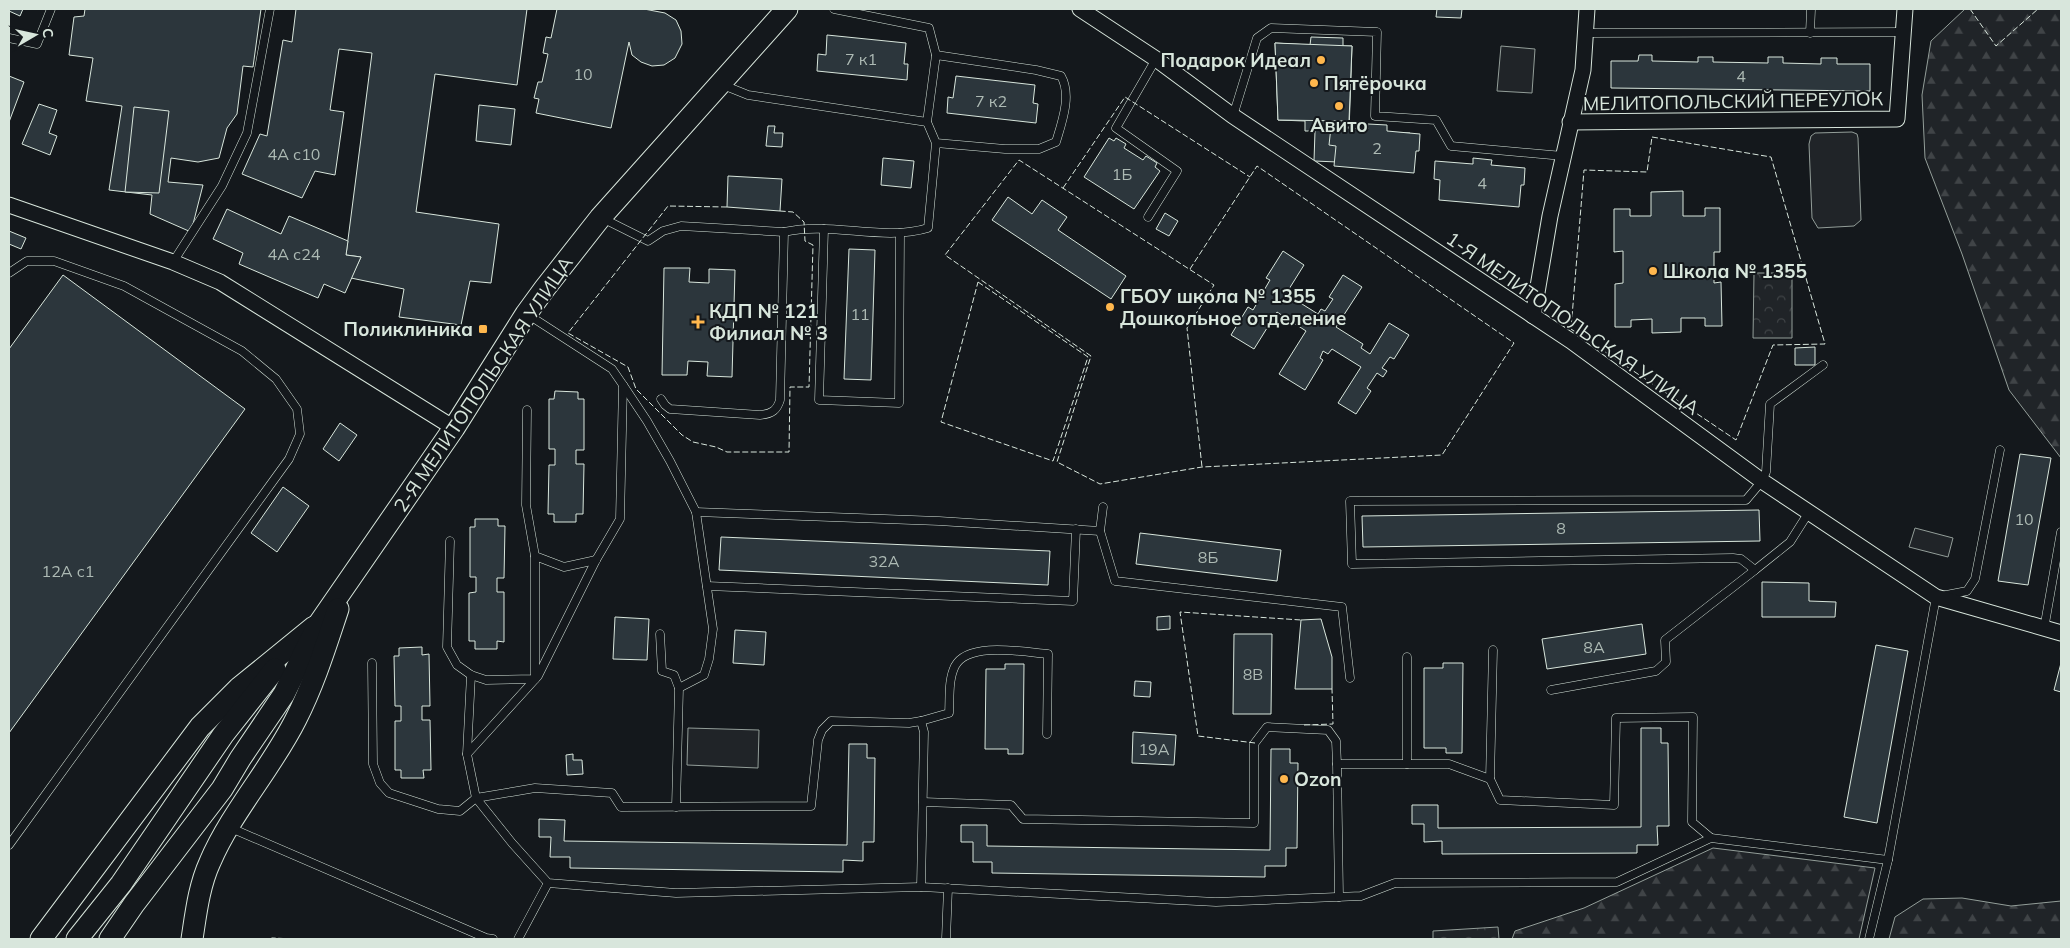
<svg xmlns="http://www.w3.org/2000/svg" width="2070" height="948" viewBox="0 0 2070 948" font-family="Mulish,sans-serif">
<defs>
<pattern id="forest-firs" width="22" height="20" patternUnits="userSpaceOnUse" patternTransform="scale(1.25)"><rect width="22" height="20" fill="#202428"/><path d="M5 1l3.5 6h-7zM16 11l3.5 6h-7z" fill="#404447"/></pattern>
<pattern id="park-crowns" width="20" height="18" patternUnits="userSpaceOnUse" patternTransform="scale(1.25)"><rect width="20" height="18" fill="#202428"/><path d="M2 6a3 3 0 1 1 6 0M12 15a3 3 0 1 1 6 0" fill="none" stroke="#404447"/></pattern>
</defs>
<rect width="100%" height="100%" fill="#14181c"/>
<g fill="url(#forest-firs)" stroke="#939e99">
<polygon points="1965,9 2061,9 2061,458 2009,390 1962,254 1925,158 1922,95 1931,41"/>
<polygon points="1713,848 1875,868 1859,939 1512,939 1515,931 1584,908"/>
<polygon points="1962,898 2011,906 2061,901 2061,939 1889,939 1895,917 1923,899"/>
</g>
<g fill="url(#park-crowns)" stroke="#939e99">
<polygon points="1754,273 1792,273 1792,338 1753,338"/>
<polygon points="1498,927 1499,939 1433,939 1433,931"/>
</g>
<g fill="#202428" stroke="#939e99">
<polygon points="1501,46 1535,49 1532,93 1497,91"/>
<polygon points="1852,132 1857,134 1858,138 1861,220 1854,226 1818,228 1812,218 1809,144 1811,136 1815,133"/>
<polygon points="1915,528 1953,538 1948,557 1909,547"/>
<polygon points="688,728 759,730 758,768 687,765"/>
</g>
<g fill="#2c363c" stroke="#d8e6dc">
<polygon points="9,9 23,9 20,16 9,11"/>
<polygon points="85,9 261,9 253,67 243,66 237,114 227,128 219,158 198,162 171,158 168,182 203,185 191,232 150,214 152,195 109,190 122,106 86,101 93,58 69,55 74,17 84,16"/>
<polygon points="296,9 527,9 517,85 435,74 416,212 499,224 491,283 470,281 461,325 399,317 404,289 351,278 361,257 346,255 372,53 339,49 330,110 344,112 335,175 315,171 302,198 242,174 260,134 267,136 283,40 292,42"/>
<polygon points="557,9 644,9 665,13 676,20 681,31 682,44 675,58 664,65 652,66 641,62 632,55 629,42 611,128 536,113 539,99 534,98 538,82 542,82 548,54 543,53 546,37 551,38"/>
<polygon points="1437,9 1462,9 1461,18 1436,17"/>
<polygon points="827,35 906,43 904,64 908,64 907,80 817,71 818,54 826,55"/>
<polygon points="1311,37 1343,38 1343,46 1352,46 1349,131 1410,133 1409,165 1314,161 1315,131 1305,131 1305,121 1278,120 1275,43 1310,45"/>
<polygon points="1275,43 1352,46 1349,121 1278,120"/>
<polygon points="1639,55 1652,55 1652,61 1698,62 1698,57 1713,57 1713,62 1768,63 1768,57 1783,57 1783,63 1821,64 1821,58 1837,58 1837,64 1870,64 1870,91 1611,88 1611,61 1638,61"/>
<polygon points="9,76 24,82 9,122"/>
<polygon points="956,76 1035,85 1033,103 1038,104 1036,123 947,113 948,97 953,98"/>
<polygon points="39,104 57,110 49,133 57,136 50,155 22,144"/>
<polygon points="479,105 515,109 511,145 476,141"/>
<polygon points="134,107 169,111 159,193 125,192"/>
<polygon points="1368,124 1387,125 1387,131 1420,134 1419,151 1416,151 1414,173 1334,166 1336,146 1329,145 1331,127 1368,129"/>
<polygon points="768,126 775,126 774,133 783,133 782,147 766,146"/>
<polygon points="1109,138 1114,141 1116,138 1126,144 1124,148 1143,160 1146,156 1157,163 1155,167 1160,171 1134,209 1084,177"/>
<polygon points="883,158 914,161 911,188 881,185"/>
<polygon points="1473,158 1492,160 1491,165 1525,168 1524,185 1521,185 1519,207 1439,200 1440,180 1434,179 1435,161 1473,164"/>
<polygon points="728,176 782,179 780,211 727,207"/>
<polygon points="1683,191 1683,216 1705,216 1705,208 1720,208 1720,252 1714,252 1714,283 1721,282 1722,326 1705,326 1705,318 1681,318 1681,332 1652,333 1652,319 1631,320 1631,327 1615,327 1615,284 1623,283 1623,251 1614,252 1614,209 1630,209 1630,216 1651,216 1651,192"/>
<polygon points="1008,197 1032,214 1042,200 1067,217 1058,230 1126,276 1111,299 992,220"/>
<polygon points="227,209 281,234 289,216 348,241 346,255 361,257 345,293 324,284 318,298 239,264 243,253 213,239"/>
<polygon points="1165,213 1178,221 1169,236 1156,229"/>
<polygon points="9,231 26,238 21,249 9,244"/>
<polygon points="849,249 875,250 871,380 844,379"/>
<polygon points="1283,251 1304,265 1284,297 1292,302 1294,299 1318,314 1321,309 1325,311 1333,299 1329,297 1343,275 1362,287 1336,327 1363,344 1361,348 1370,354 1389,323 1409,335 1394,359 1390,357 1382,368 1387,371 1383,377 1377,373 1367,388 1371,391 1356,414 1338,403 1361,367 1332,349 1328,354 1323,351 1320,358 1323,360 1305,390 1279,374 1306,331 1277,312 1254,349 1231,335 1248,307 1253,310 1260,298 1254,295 1258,289 1263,292 1270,280 1266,278"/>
<polygon points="664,268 690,268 689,282 709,283 709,269 735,270 732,377 707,376 708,362 688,361 687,375 662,375"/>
<polygon points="63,275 245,409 9,733 9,349"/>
<polygon points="1815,347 1815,365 1795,365 1795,348"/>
<polygon points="555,391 578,392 578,399 584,399 584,450 576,450 576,464 584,464 583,514 576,514 576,522 554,522 554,514 548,514 549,465 555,465 555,449 549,449 549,399 554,399"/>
<polygon points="340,423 357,435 339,461 323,449"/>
<polygon points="2020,454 2051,458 2028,585 1998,581"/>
<polygon points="283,487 309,506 277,552 251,533"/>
<polygon points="1759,510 1760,541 1363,547 1362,516"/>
<polygon points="475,519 498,519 498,526 505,526 504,578 497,578 497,592 504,592 504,642 497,641 497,649 475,649 475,641 469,641 469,593 476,592 476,577 470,577 470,527 475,527"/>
<polygon points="1140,533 1281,550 1277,581 1136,564"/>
<polygon points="721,537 1050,551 1048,585 719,570"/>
<polygon points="1762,582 1809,583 1809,601 1836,602 1835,617 1762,617"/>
<polygon points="1170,616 1170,629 1157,630 1157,617"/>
<polygon points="615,617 649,619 647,660 613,659"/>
<polygon points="1321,619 1332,657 1332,689 1295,689 1301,620"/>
<polygon points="1642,624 1646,654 1547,669 1542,639"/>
<polygon points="735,630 766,632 764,665 733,663"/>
<polygon points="1234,634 1272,634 1271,714 1233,714"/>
<polygon points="1876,645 1908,651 1877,823 1844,817"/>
<polygon points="422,647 422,655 429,654 430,706 422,706 422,720 430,720 431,770 423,770 424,778 401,778 401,770 395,770 395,721 401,721 401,706 395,706 394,656 399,656 399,648"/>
<polygon points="1443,663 1463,663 1462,753 1446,753 1446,748 1424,748 1424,668 1443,668"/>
<polygon points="2061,663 2061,692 2054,690"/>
<polygon points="1005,664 1024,664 1023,754 1008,754 1008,749 985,749 986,669 1005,669"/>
<polygon points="1135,681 1151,682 1150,697 1134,696"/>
<polygon points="1641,728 1661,728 1661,743 1668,743 1669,826 1657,826 1658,845 1637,845 1637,853 1442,854 1442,841 1424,842 1424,824 1412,824 1412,805 1438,805 1438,828 1641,827"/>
<polygon points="1133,732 1176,735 1174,765 1132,763"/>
<polygon points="849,744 867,744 867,758 875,758 874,842 863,842 863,861 843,860 843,872 570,868 570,857 550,857 551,837 539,837 539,819 565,820 564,841 847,845"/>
<polygon points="1271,749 1290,749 1290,763 1298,763 1297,848 1286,848 1286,866 1265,866 1265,877 992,873 992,862 973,862 973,842 961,842 961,825 987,825 987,846 1270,850"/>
<polygon points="573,754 573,760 582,760 583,774 567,775 566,755"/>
</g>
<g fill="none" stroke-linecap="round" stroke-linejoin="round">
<g stroke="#d8e6dc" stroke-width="9">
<g id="lane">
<polyline points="834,9 929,28 936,55"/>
<polyline points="1586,33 1904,32"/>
<polyline points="1810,33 1811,9"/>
<polyline points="9,38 37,44 51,9"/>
<polyline points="723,85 748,95 927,122"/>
<polyline points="1233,116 1257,38 1271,28 1377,32 1375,116 1436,120 1451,146 1563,156"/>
<polyline points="1148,217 1177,171 1116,128 1156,59"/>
<path d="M 602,218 L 648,241 L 663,231 L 681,226 L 784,232 C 832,221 882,242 928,228 L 936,143 L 1005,149 L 1039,149 L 1056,142 C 1062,122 1072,95 1061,76 L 1036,70 L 936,55 L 927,122 L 936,143"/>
<polyline points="824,229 819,400 899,403 900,233"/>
<polyline points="173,262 222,186 247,133 270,9"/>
<polyline points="9,273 27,261 54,261 124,286 242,351 276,379 297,409 300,434 289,459 9,845"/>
<polyline points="527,314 612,369 623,385 620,519 596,560 538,676 467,754 476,798 512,843 548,883 676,893 921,887 1216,902 1361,896 1395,883 1617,882 1711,838 1888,860"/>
<polyline points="623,385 647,421 670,461 696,512 713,629 709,659 704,675 679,688 676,807"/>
<path d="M 661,399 L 665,405 L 670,409 L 760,415 C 772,414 777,410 780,400 L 784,232"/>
<polyline points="527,410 526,505 535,556 564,567 596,560"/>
<polyline points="696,512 939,521 1100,531 1103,507"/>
<polyline points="1809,512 1790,542 1755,570 1741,559 1733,558 1352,564 1350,501 1746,500 1762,481 1766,472 1770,404 1823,365"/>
<polyline points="1100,531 1115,581 1342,607 1350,678"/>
<polyline points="450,541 447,647 457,665 471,675 486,680 535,679 535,556"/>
<polyline points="707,586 1073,601 1076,529"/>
<polyline points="2044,629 2061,532"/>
<polyline points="660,634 662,671 674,675 679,688"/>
<polyline points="372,663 373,764 380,783 389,793 438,809 460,811 476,798 535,788 612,793 621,807 811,806 818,740 822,730 831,721 909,723 921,721 924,732 921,887"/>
<polyline points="1551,690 1656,671 1666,662 1665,640 1755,570"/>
<path d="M 921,721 L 949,713 C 950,698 948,680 955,666 C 968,641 1024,652 1048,654 L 1047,734"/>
<polyline points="467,754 471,675"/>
<polyline points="1407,764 1407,657"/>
<polyline points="1490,779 1493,650"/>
<polyline points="923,802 1011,805 1023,819 1254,823 1254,744 1267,727 1328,730 1336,741 1337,764"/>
<polyline points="231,828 486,938 493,939"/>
<polyline points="1339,897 1337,764 1449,764 1490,779 1500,800 1614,805 1616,718 1693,717 1692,822 1711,838"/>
<polyline points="518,939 548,883"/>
<polyline points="946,939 948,888"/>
<polyline points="1869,939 1888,860 1936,597 1967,591 1975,579 2000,450"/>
</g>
</g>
<g stroke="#d8e6dc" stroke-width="17">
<g id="street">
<polyline points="1080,9 1156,59 1233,116 1571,341 1762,481 1936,597 2061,633"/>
<polyline points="1570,122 1897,119 1905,9"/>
<polyline points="9,205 173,262 220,282 454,428"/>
<polyline points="1533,316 1550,216 1583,70 1587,9"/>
</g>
</g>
<g stroke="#d8e6dc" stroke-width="23">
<g id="secondary">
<polyline points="41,939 200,727 239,688 314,627"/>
<polyline points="77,939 121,884 223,735 275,669"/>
<polyline points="110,939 134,904 222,789 240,759 284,694 318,625 454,428 526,314 545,288 600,218 787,9"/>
<path d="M 192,939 C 196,913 199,886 210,862 C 232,811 271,769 296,719 C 314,684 326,645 338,609"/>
</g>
</g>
<use href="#lane" stroke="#14181c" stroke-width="8"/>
<use href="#street" stroke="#14181c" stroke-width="15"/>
<use href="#secondary" stroke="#14181c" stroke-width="21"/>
<g stroke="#d8e6dc" stroke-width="1" stroke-dasharray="6 2.5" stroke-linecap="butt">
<polyline points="1970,9 1996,46 2038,9"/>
<polygon points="1652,137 1771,157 1825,344 1773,345 1736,440 1571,329 1584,170 1647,172"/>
<polyline points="1063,188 1125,97 1250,177"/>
<polyline points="727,207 668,206 568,333 628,367 636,389 682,435 693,442 716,447 727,452 789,452 790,387 809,387 813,245 805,241 804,222 793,212 780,211"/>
<polyline points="1190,269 1257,166 1514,343 1442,455 1202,467 1100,484 1057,462 1091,356 945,255 1019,160 1214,285 1187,328 1202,467"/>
<polygon points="978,282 1088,357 1053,461 941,422"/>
<polyline points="1304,725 1333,724 1332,689"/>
<polyline points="1255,743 1198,736 1180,612 1301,620"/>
<polyline points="270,939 272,938 294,939"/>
</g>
</g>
<g fill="#ffb74d" stroke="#14181c" stroke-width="2">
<circle cx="1321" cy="60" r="5"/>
<circle cx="1314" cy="83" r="5"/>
<circle cx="1339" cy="106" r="5"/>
<circle cx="1653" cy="271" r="5"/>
<circle cx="1110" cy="307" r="5"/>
<path d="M695.5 314.5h5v5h5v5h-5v5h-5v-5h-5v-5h5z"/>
<rect x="478" y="324" width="10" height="10" rx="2.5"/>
<circle cx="1284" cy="779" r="5"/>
</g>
<g text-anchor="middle" stroke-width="4" stroke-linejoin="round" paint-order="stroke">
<g font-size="16" fill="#adbab4">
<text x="861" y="65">7 к1</text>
<text x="583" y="80">10</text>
<text x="1741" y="82">4</text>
<text x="991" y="107">7 к2</text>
<text x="1377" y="154">2</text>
<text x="294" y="160">4А с10</text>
<text x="1122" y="180">1Б</text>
<text x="1482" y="189">4</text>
<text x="294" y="260">4А с24</text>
<text x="860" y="320">11</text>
<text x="2024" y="525">10</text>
<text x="1561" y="534">8</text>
<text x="1208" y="563">8Б</text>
<text x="884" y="567">32А</text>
<text x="68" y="577">12А с1</text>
<text x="1594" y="653">8А</text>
<text x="1253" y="680">8В</text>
<text x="1154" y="755">19А</text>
</g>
<g font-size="19" font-weight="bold" fill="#d8e6dc" stroke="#14181c" text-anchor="start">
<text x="1311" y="67" text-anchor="end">Подарок Идеал</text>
<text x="1324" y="90">Пятёрочка</text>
<text x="1339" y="132" text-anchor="middle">Авито</text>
<text x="1663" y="278">Школа № 1355</text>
<text x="1120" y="303">ГБОУ школа № 1355<tspan x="1120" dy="22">Дошкольное отделение</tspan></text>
<text x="709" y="318">КДП № 121<tspan x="709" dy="22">Филиал № 3</tspan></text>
<text x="473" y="336" text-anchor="end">Поликлиника</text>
<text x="1294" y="786">Ozon</text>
</g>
<g font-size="19" fill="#d8e6dc" stroke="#14181c">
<text transform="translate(1733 101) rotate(-1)" y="7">МЕЛИТОПОЛЬСКИЙ ПЕРЕУЛОК</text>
<text transform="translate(1573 323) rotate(35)" y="7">1-Я МЕЛИТОПОЛЬСКАЯ УЛИЦА</text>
<text transform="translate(483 384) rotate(-56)" y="7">2-Я МЕЛИТОПОЛЬСКАЯ УЛИЦА</text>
</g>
</g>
<rect width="2070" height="948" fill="none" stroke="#d8e6dc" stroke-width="20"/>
<g transform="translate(35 35) rotate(81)" stroke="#14181c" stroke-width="4" paint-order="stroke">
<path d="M0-4L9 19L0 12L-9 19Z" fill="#d8e6dc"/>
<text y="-8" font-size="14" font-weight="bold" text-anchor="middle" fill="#d8e6dc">С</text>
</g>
</svg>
